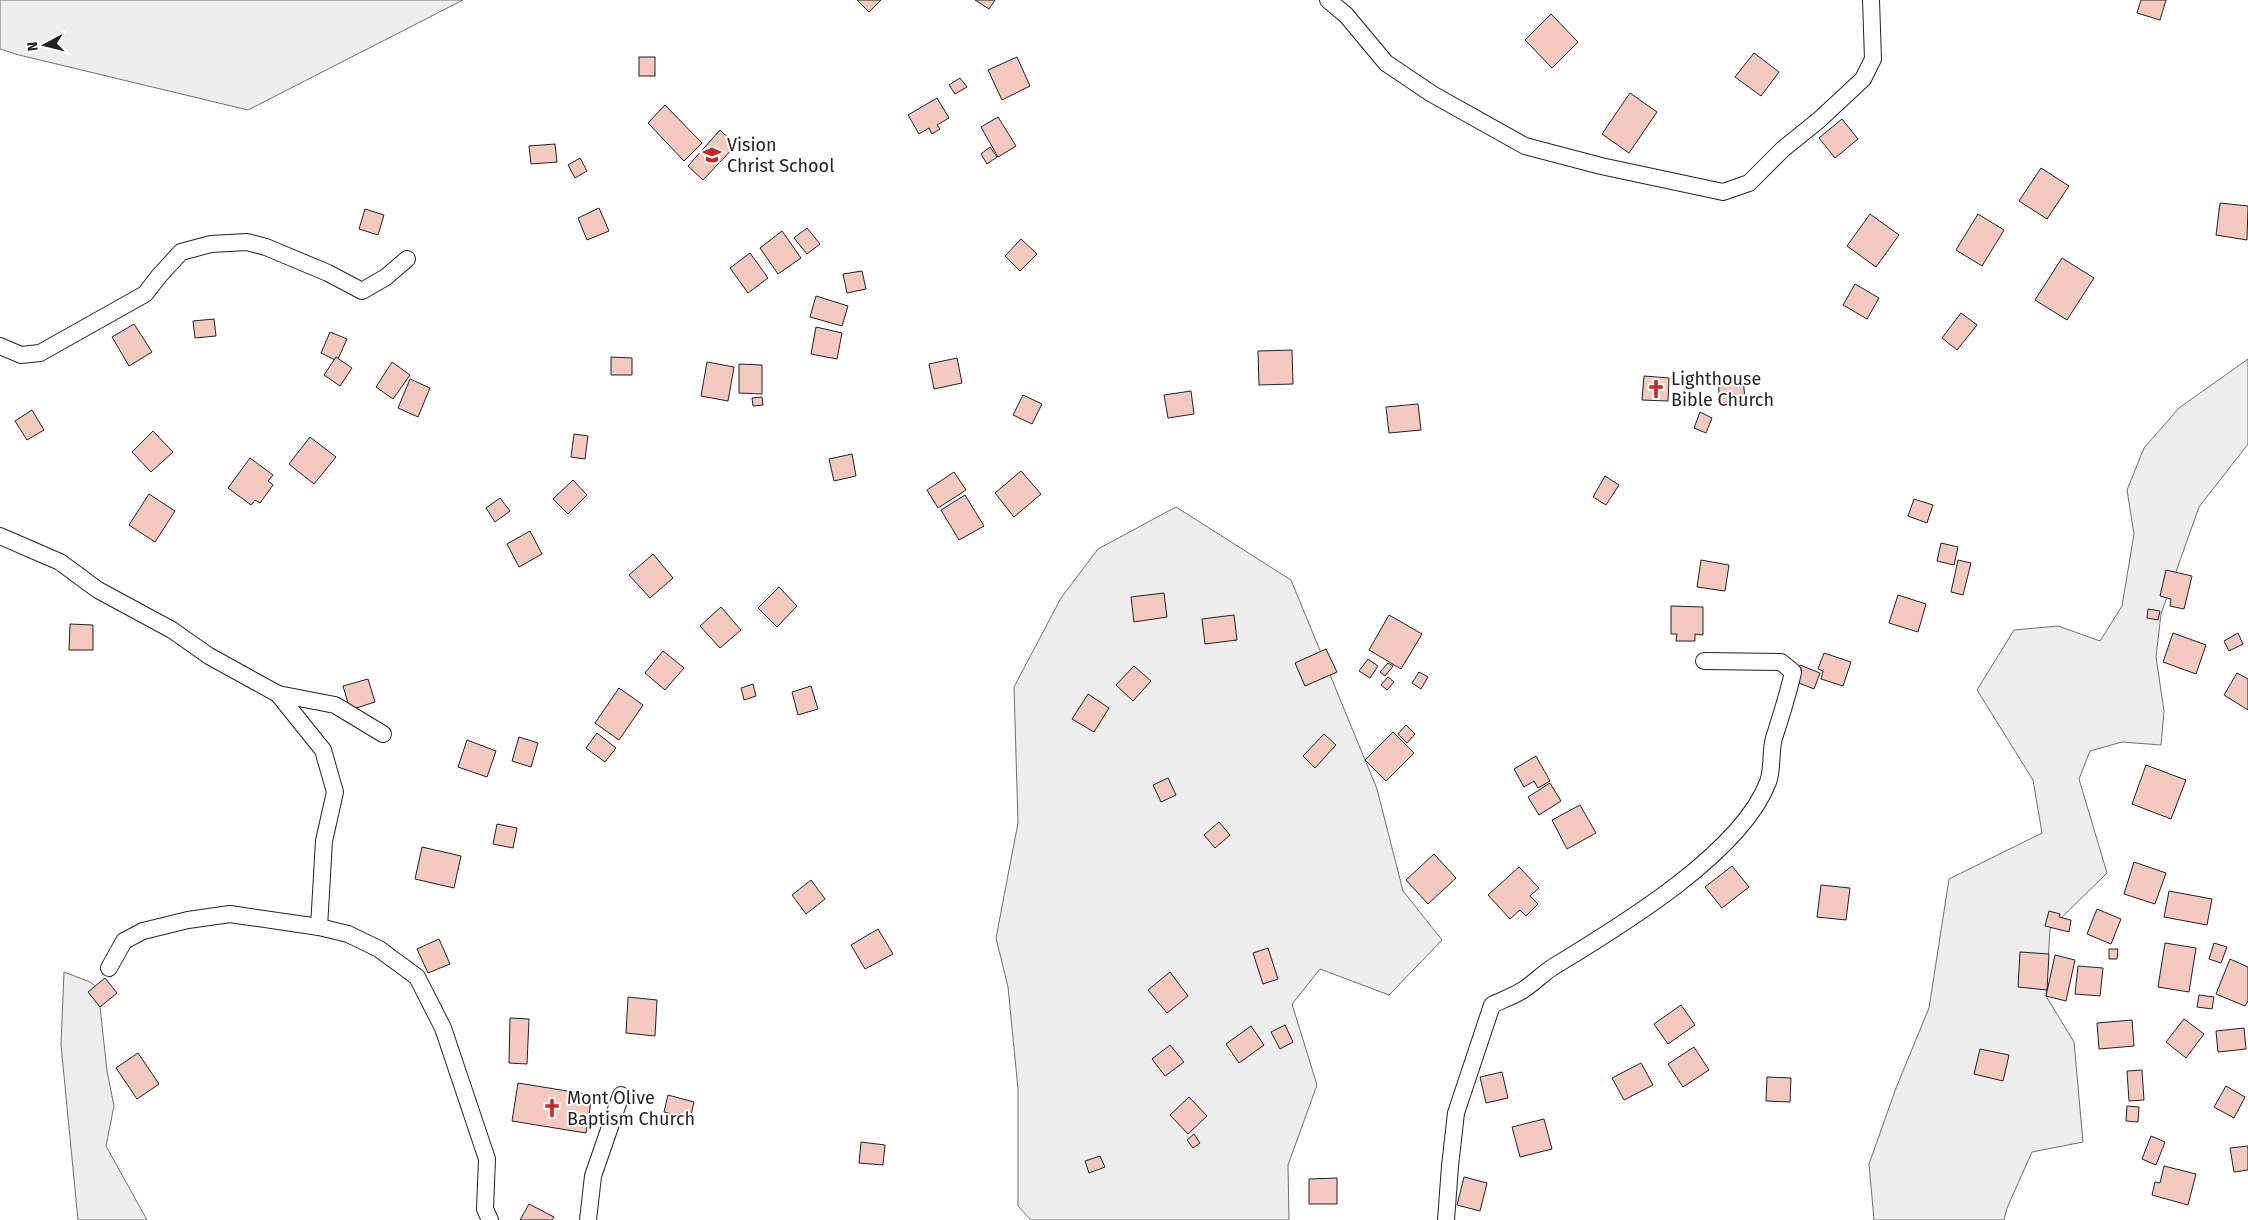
<svg xmlns="http://www.w3.org/2000/svg" width="2248" height="1220" viewBox="0 0 2248 1220" font-family="'Fira Sans',sans-serif">
<rect width="100%" height="100%" fill="#fff"/>
<g fill="#eee" stroke="#6f6f6f">
<polygon points="0,0 463,0 248,110 19,55 0,49"/>
<polygon points="2248,359 2248,444 2199,507 2161,614 2156,657 2164,711 2161,745 2122,742 2090,751 2079,779 2107,873 2050,929 2046,996 2074,1042 2083,1142 2032,1152 2007,1208 2004,1220 1874,1220 1869,1164 1896,1088 1929,1008 1949,879 2042,833 2033,780 1977,690 2014,630 2058,626 2100,641 2122,606 2134,534 2127,490 2144,448 2179,408"/>
<polygon points="1176,507 1291,580 1377,789 1403,891 1442,940 1389,995 1320,969 1292,1004 1317,1085 1288,1165 1289,1220 1031,1220 1018,1206 1018,1089 1008,987 996,938 1018,823 1014,687 1061,598 1098,549"/>
<polygon points="64,972 90,982 98,988 107,1071 114,1106 106,1146 147,1220 78,1220 61,1045"/>
</g>
<g fill="#f3c9c0" stroke="#222">
<polygon points="857,0 881,0 869,12"/>
<polygon points="975,0 995,0 989,9"/>
<polygon points="2141,0 2166,0 2160,20 2137,13"/>
<polygon points="1551,14 1578,42 1552,68 1525,40"/>
<polygon points="1754,53 1779,72 1761,96 1735,77"/>
<rect x="639" y="57" width="16" height="19"/>
<polygon points="1017,57 1030,86 1002,100 988,70"/>
<polygon points="960,78 967,87 955,94 949,85"/>
<polygon points="1630,93 1657,112 1629,153 1602,134"/>
<polygon points="937,98 949,118 937,125 940,129 932,134 929,128 919,134 908,115"/>
<polygon points="665,105 702,143 684,161 648,123"/>
<polygon points="998,117 1016,146 998,157 981,127"/>
<polygon points="1842,119 1858,139 1835,158 1819,138"/>
<polygon points="720,130 736,145 703,180 688,166"/>
<polygon points="555,144 557,162 531,164 529,146"/>
<polygon points="990,147 997,157 987,164 981,154"/>
<polygon points="580,158 587,171 575,178 568,165"/>
<polygon points="2041,168 2069,186 2047,219 2019,201"/>
<polygon points="2220,203 2248,206 2247,240 2216,235"/>
<polygon points="599,208 609,231 587,240 578,218"/>
<polygon points="365,209 384,215 378,235 359,229"/>
<polygon points="1870,214 1899,235 1876,267 1847,246"/>
<polygon points="1978,214 2004,230 1982,266 1956,250"/>
<polygon points="807,228 820,244 807,254 794,238"/>
<polygon points="782,231 801,258 778,274 760,248"/>
<polygon points="1021,239 1037,254 1020,271 1005,256"/>
<polygon points="750,253 768,278 748,293 730,268"/>
<polygon points="2062,258 2094,278 2067,320 2035,300"/>
<polygon points="862,271 866,289 847,293 843,274"/>
<polygon points="1855,284 1879,298 1867,319 1843,305"/>
<polygon points="816,296 848,306 842,326 810,317"/>
<polygon points="1961,313 1977,325 1957,350 1942,338"/>
<polygon points="214,319 216,336 195,338 193,321"/>
<polygon points="134,324 152,352 129,366 112,337"/>
<polygon points="816,327 842,333 837,359 811,354"/>
<polygon points="330,332 347,339 337,361 321,353"/>
<polygon points="1292,350 1293,384 1259,385 1258,351"/>
<polygon points="336,357 352,368 340,386 324,375"/>
<polygon points="611,357 632,358 632,375 611,375"/>
<polygon points="957,358 962,383 934,389 929,364"/>
<polygon points="392,362 410,375 393,399 376,387"/>
<polygon points="707,362 734,367 728,401 701,396"/>
<polygon points="739,364 762,365 762,394 739,393"/>
<polygon points="1644,376 1669,378 1668,401 1642,400"/>
<polygon points="1743,377 1745,400 1720,403 1718,380"/>
<polygon points="410,379 430,388 418,417 398,408"/>
<polygon points="1191,391 1194,414 1168,418 1164,395"/>
<polygon points="1023,395 1042,404 1032,424 1013,415"/>
<polygon points="762,397 763,405 753,406 752,398"/>
<polygon points="1418,404 1421,430 1389,433 1386,407"/>
<polygon points="32,410 44,430 27,440 15,421"/>
<polygon points="1700,412 1712,418 1706,433 1694,428"/>
<polygon points="153,431 173,452 151,472 132,452"/>
<polygon points="574,434 588,436 585,459 571,457"/>
<polygon points="310,437 336,457 314,484 289,464"/>
<polygon points="852,454 856,476 834,481 829,459"/>
<polygon points="250,458 273,475 268,481 273,485 260,503 255,500 251,505 228,488"/>
<polygon points="1021,471 1041,494 1014,517 995,493"/>
<polygon points="954,472 966,490 938,508 927,490"/>
<polygon points="1605,476 1619,485 1606,505 1593,497"/>
<polygon points="573,480 587,495 568,514 553,499"/>
<polygon points="149,494 175,511 155,542 129,525"/>
<polygon points="965,495 984,526 959,540 941,510"/>
<polygon points="500,498 510,511 495,522 486,508"/>
<polygon points="1914,499 1933,505 1927,523 1908,516"/>
<polygon points="530,531 542,554 519,567 507,544"/>
<polygon points="1941,543 1958,547 1954,565 1937,561"/>
<polygon points="653,554 673,578 650,598 629,575"/>
<polygon points="1701,560 1729,565 1725,591 1697,587"/>
<polygon points="1958,560 1971,563 1963,595 1951,592"/>
<polygon points="2166,570 2192,576 2184,609 2170,606 2171,599 2160,596"/>
<polygon points="779,587 797,606 777,627 758,608"/>
<polygon points="1164,593 1167,617 1134,622 1131,597"/>
<polygon points="1898,595 1926,604 1918,632 1889,623"/>
<polygon points="1671,606 1703,607 1703,635 1695,634 1695,641 1676,641 1677,634 1671,634"/>
<polygon points="721,607 741,630 720,648 700,626"/>
<polygon points="2148,609 2160,611 2158,620 2147,618"/>
<polygon points="1234,615 1237,640 1205,644 1202,619"/>
<polygon points="1389,615 1422,634 1401,669 1369,650"/>
<polygon points="70,624 93,625 93,650 69,650"/>
<polygon points="2173,633 2206,645 2196,674 2163,662"/>
<polygon points="2238,633 2243,644 2229,651 2224,641"/>
<polygon points="1326,649 1337,672 1305,686 1295,663"/>
<polygon points="663,651 684,668 665,690 645,673"/>
<polygon points="1824,653 1851,662 1843,686 1821,679 1823,671 1818,669"/>
<polygon points="1368,659 1378,666 1370,678 1359,671"/>
<polygon points="1388,663 1393,666 1385,676 1380,672"/>
<polygon points="1800,665 1820,673 1814,689 1794,681"/>
<polygon points="1134,666 1151,681 1133,701 1116,685"/>
<polygon points="1419,672 1428,677 1421,689 1412,683"/>
<polygon points="2237,673 2248,679 2248,710 2224,695"/>
<polygon points="1388,677 1394,682 1387,690 1381,685"/>
<polygon points="368,679 375,702 350,710 343,686"/>
<polygon points="753,684 756,696 744,700 741,688"/>
<polygon points="811,686 818,709 798,715 792,692"/>
<polygon points="619,688 643,705 619,740 595,723"/>
<polygon points="1088,694 1109,708 1094,732 1072,719"/>
<polygon points="1406,725 1415,734 1407,743 1398,734"/>
<polygon points="1393,732 1414,753 1386,781 1365,760"/>
<polygon points="597,733 616,748 605,762 586,748"/>
<polygon points="1324,734 1336,745 1315,768 1303,756"/>
<polygon points="519,737 538,743 531,767 512,761"/>
<polygon points="467,740 496,751 487,777 458,767"/>
<polygon points="1536,756 1550,781 1538,788 1534,781 1524,787 1514,769"/>
<polygon points="2146,765 2186,780 2171,819 2132,804"/>
<polygon points="1168,778 1176,795 1161,802 1153,785"/>
<polygon points="1550,783 1561,801 1539,815 1528,797"/>
<polygon points="1580,805 1596,833 1567,849 1552,820"/>
<polygon points="1219,822 1230,835 1215,848 1204,835"/>
<polygon points="497,824 517,828 513,848 493,844"/>
<polygon points="422,847 461,856 454,888 415,879"/>
<polygon points="1434,854 1456,878 1428,904 1406,880"/>
<polygon points="2134,862 2166,873 2155,904 2124,894"/>
<polygon points="1732,866 1749,887 1722,908 1705,887"/>
<polygon points="1519,867 1539,888 1530,896 1538,904 1526,916 1520,910 1510,919 1488,895"/>
<polygon points="811,880 825,899 806,914 792,895"/>
<polygon points="1821,885 1850,888 1846,920 1817,917"/>
<polygon points="2169,891 2212,899 2207,925 2164,917"/>
<polygon points="2097,909 2121,919 2111,944 2087,934"/>
<polygon points="2049,911 2060,914 2059,917 2071,920 2069,932 2045,926"/>
<polygon points="878,929 893,954 865,969 851,945"/>
<polygon points="439,939 450,964 428,973 417,949"/>
<polygon points="2165,943 2196,948 2189,992 2158,987"/>
<polygon points="2214,943 2227,947 2221,963 2209,959"/>
<polygon points="1268,948 1278,979 1263,984 1253,953"/>
<polygon points="2109,949 2118,949 2117,959 2109,959"/>
<polygon points="2020,952 2049,954 2047,990 2018,987"/>
<polygon points="2055,955 2075,960 2066,1001 2046,996"/>
<polygon points="2230,959 2248,967 2248,1001 2245,1006 2216,994"/>
<polygon points="2078,966 2103,968 2100,996 2075,994"/>
<polygon points="1170,972 1188,996 1167,1013 1148,990"/>
<polygon points="105,978 117,993 100,1007 88,992"/>
<polygon points="2199,995 2214,997 2212,1009 2197,1007"/>
<polygon points="628,997 657,1000 655,1036 626,1033"/>
<polygon points="1681,1005 1695,1025 1668,1044 1654,1024"/>
<polygon points="510,1018 529,1019 527,1064 509,1063"/>
<polygon points="2184,1019 2204,1034 2186,1058 2166,1042"/>
<polygon points="2132,1020 2134,1046 2099,1049 2097,1023"/>
<polygon points="1285,1025 1293,1042 1280,1049 1271,1032"/>
<polygon points="1251,1026 1264,1045 1239,1063 1226,1044"/>
<polygon points="2244,1028 2246,1049 2218,1052 2216,1031"/>
<polygon points="1170,1045 1184,1062 1165,1076 1152,1059"/>
<polygon points="1694,1047 1709,1070 1683,1087 1668,1064"/>
<polygon points="1980,1049 2009,1055 2003,1081 1974,1074"/>
<polygon points="138,1053 159,1084 137,1099 116,1068"/>
<polygon points="1641,1063 1653,1085 1624,1100 1612,1078"/>
<polygon points="2142,1070 2144,1100 2129,1101 2127,1071"/>
<polygon points="1502,1072 1508,1098 1486,1103 1480,1077"/>
<polygon points="1767,1077 1791,1078 1790,1102 1766,1101"/>
<polygon points="518,1083 592,1095 586,1133 512,1121"/>
<polygon points="2226,1086 2245,1097 2234,1118 2214,1107"/>
<polygon points="668,1095 694,1102 690,1119 664,1112"/>
<polygon points="1189,1097 1207,1116 1188,1134 1170,1115"/>
<polygon points="2127,1106 2139,1107 2138,1122 2126,1121"/>
<polygon points="1544,1119 1552,1149 1520,1157 1512,1127"/>
<polygon points="1194,1134 1200,1143 1193,1148 1187,1140"/>
<polygon points="2151,1136 2165,1142 2156,1165 2142,1159"/>
<polygon points="861,1142 885,1145 883,1165 859,1163"/>
<polygon points="2248,1146 2248,1170 2234,1172 2230,1148"/>
<polygon points="1100,1156 1105,1167 1089,1173 1085,1161"/>
<polygon points="2164,1166 2196,1174 2188,1205 2152,1195 2155,1182 2160,1183"/>
<polygon points="1464,1177 1487,1183 1480,1211 1457,1205"/>
<polygon points="1337,1178 1337,1204 1309,1204 1309,1179"/>
<polygon points="529,1204 554,1217 552,1220 520,1220"/>
</g>
<g fill="none" stroke-linecap="round" stroke-linejoin="round">
<g stroke="#222" stroke-width="18">
<g id="street">
<polyline points="1328,0 1346,15 1386,63 1432,94 1525,146 1601,166 1723,192 1749,183 1783,149 1819,120 1863,79 1873,59 1871,0"/>
<polyline points="0,346 21,355 40,353 145,294 159,276 181,252 211,244 247,242 266,247 328,273 362,291 386,277 407,259"/>
<polyline points="0,536 60,562 98,590 172,630 209,656 278,694 323,750 335,792 324,841 319,927"/>
<polyline points="278,694 335,705 383,734"/>
<polyline points="109,968 124,941 143,931 188,920 230,914 319,927 348,934 379,949 417,977 443,1028 487,1159 485,1209 490,1220"/>
<polyline points="588,1220 593,1176 621,1095"/>
<path d="M 1446,1220 L 1450,1166 L 1456,1113 L 1492,1005 C 1502,1000 1514,996 1523,990 C 1534,983 1542,974 1553,967 C 1617,928 1741,854 1768,782 C 1773,769 1770,752 1774,738 C 1781,716 1788,695 1793,672 L 1781,662 L 1704,661"/>
</g>
</g>
<use href="#street" stroke="#fff" stroke-width="16"/>
</g>
<defs>
<g id="school-bare" transform="scale(1.5)"><path d="M0-5L7-2L0 1L-7-2ZM-4 1L0 2.5L4 1V4Q0 6-4 4Z" fill="#c62828" stroke="#fff" stroke-width="2.5" paint-order="stroke"/></g>
<g id="church-bare" transform="scale(1.5)"><path d="M-1.2-6h2.4v3.5h3.3v2.4h-3.3V6h-2.4V-.1h-3.3v-2.4h3.3Z" fill="#c62828" stroke="#fff" stroke-width="2.5" paint-order="stroke"/></g>
</defs>
<g fill-rule="evenodd">
<use href="#school-bare" x="712" y="155"/>
<use href="#church-bare" x="1656" y="389"/>
<use href="#church-bare" x="552" y="1108"/>
</g>
<g text-anchor="middle" stroke-width="4" stroke-linejoin="round" paint-order="stroke">
<g font-size="18" fill="#222" stroke="#fff" text-anchor="start">
<text x="727" y="151">Vision<tspan x="727" dy="21">Christ School</tspan></text>
<text x="1671" y="385">Lighthouse<tspan x="1671" dy="21">Bible Church</tspan></text>
<text x="567" y="1104">Mont Olive<tspan x="567" dy="21">Baptism Church</tspan></text>
</g>
</g>
<g transform="translate(45 45) rotate(263)" stroke="#ffffff" stroke-width="4" paint-order="stroke">
<path d="M0-4L9 19L0 12L-9 19Z" fill="#222222"/>
<text y="-8" font-size="14" font-weight="bold" text-anchor="middle" fill="#222222">N</text>
</g>
</svg>
